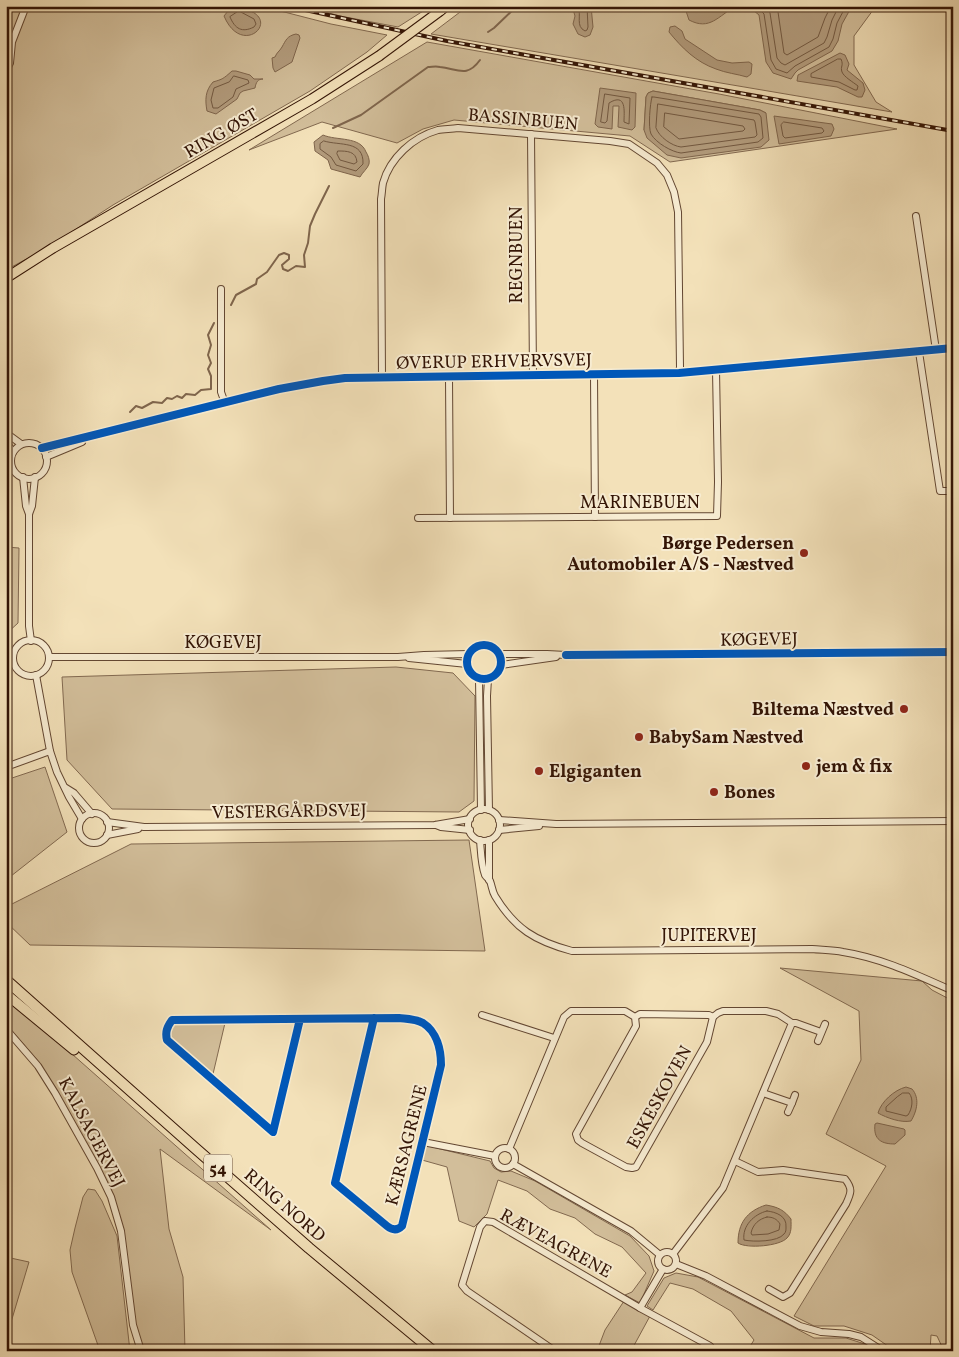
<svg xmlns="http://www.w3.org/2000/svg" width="959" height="1357" viewBox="0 0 959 1357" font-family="Vollkorn,serif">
<rect width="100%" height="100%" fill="#f3e1b9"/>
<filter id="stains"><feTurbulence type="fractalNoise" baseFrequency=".004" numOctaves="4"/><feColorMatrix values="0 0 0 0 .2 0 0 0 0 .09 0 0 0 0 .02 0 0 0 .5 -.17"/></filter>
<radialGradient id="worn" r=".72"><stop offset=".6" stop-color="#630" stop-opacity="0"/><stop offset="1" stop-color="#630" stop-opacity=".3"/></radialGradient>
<g fill="#d2be9a" stroke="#826950" fill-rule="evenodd">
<polygon points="6,6 17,6 21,13 6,50"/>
<polygon points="28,6 261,6 331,24 387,35 367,52 310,91 113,205 47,248 6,270 6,75 11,63 14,41"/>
<polygon points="303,6 337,6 350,9 380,10 389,6 431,6 398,27 340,16"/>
<polygon points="468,6 876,6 854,36 854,65 876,102 892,112 431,34"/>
<path d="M 427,42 L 719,94 L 897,129 L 670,162 L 630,136 L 454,120 L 423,129 L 397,143 L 322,122 L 249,150 ZM 653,91 L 760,110 L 766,113 L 644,130 L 646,97 L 648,93 Z"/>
<polygon points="6,547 19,548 18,623 6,634"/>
<polygon points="396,667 453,673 475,696 474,801 459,812 112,809 67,760 62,677"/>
<polygon points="45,767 67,832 6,880 6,780"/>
<polygon points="469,840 485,951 30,945 6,922 6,907 131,844"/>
<polygon points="780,968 922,981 932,990 953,1001 953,1351 944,1351 937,1336 931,1335 930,1351 895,1351 872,1335 844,1326 814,1326 794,1316 886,1166 826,1134 861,1060 859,1011"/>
<polygon points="6,999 72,1054 271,1230 160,1149 169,1229 183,1277 185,1351 144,1351 135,1324 113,1194 40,1063 6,1024"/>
<polygon points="174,1023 225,1023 213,1074 170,1040 168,1033"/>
<polygon points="424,1145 490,1161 494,1168 501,1172 511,1171 535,1181 630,1236 649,1256 654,1271 640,1303 625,1295 632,1292 646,1273 622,1247 595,1234 575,1218 550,1209 527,1191 498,1180 487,1214 474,1227 459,1221 447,1167 422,1160"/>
<polygon points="88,1189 95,1190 102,1201 117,1236 130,1351 100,1351 72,1272 70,1250 75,1228 83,1197"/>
<polygon points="6,1257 29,1262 6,1339"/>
<polygon points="676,1273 698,1277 814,1338 846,1338 868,1345 875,1351 747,1351 754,1340 731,1311 693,1289 670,1283 653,1310 647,1306 664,1278"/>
<polygon points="624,1301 650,1316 631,1351 597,1351 605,1330"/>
</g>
<g fill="#b29b7c" stroke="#7f654c">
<polygon points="572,6 591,6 593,27 590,35 585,37 578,34 573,24 575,16"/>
<path d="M 683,6 L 736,6 C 718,16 710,31 689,20 L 685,8 Z"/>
<polygon points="748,6 852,6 842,24 838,41 832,51 798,70 795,73 791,79 773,73 766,62 759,15"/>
<path d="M 239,8 C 287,15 243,61 224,16 L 228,11 Z"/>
<path d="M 675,26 L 682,31 L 685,39 L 717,60 L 732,63 L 749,62 L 752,64 L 751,74 L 747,77 C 737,74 726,73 716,69 C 696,62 682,48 669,32 L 670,27 Z"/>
<path d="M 296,34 L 299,35 L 300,38 L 292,62 L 275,72 L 273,68 L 272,58 L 275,57 C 277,52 279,52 282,47 C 286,40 287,36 296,34 Z"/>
<polygon points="840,53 845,55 849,64 847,70 863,83 865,90 862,97 858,97 837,87 797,81 798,75"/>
<path d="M 232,71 L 236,71 L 250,75 L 254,79 L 263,79 C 258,79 256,82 255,88 L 243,91 L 240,93 L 237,99 L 216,114 L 207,111 C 205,100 205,91 213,82 C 223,79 223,79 232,71 Z"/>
<polygon points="600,88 636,93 635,127 632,130 618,127 619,106 613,106 612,129 598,127 595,124"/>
<polygon points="653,91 760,110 766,113 769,140 761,147 681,158 667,155 647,138 644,130 646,97 648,93"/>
<polygon points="774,116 832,124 834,129 831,136 779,144"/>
<path d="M 323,135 C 337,141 360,136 366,152 C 368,155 370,160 369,164 C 368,168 362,173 360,177 L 331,169 L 328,160 L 315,151 L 314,142 Z"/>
<path d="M 906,1087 L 912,1089 C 920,1098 917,1111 911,1121 C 901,1123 887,1118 878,1113 C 881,1102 894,1090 906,1087 Z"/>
<path d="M 877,1123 L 904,1129 L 905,1130 L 905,1135 L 895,1144 C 882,1144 873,1140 875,1124 Z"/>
<path d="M 766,1205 C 778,1207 784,1210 791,1219 C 791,1226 792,1233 787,1238 C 780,1246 747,1249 738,1243 C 738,1223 747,1211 766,1205 Z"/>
</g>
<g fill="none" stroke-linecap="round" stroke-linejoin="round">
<g stroke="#725840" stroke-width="1">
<path d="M 578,6 C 582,16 575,26 585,31 L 587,30 L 588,27 L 587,6"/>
<polyline points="756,6 764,14 771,60 776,69 787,73 795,66 829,47 833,39 837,23 846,6"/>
<polyline points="766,6 770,13 777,58 781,63 785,65 824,43 827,37 832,20 839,6"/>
<polyline points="776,6 778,12 784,53 787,55 818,37 825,18 831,6"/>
<path d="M 239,11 L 254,19 L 256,24 L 254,27 C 242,33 235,29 230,17 Z"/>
<path d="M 838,59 L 841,59 C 844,66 840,66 842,72 C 844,77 853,82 858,86 L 857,90 L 855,90 L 839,82 L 811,77 L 811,74 Z"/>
<polygon points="234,76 248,80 249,83 236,89 233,97 218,108 213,108 211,100 214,88 229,82"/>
<path d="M 605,94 L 630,98 L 629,124 L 624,122 C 624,112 627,92 609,103 L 607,121 L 605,123 L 601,122 Z"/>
<path d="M 652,97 L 654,97 L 759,114 L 761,117 L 763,138 L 758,142 L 681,153 C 672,152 656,143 651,134 C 648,127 650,104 652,97 Z"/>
<path d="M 658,104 L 754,120 L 755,122 L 757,135 L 755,137 L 681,147 C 672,146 659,137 656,128 Z"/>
<polygon points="665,113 743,126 745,129 743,131 679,139 664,127"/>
<polygon points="784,122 822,128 824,131 822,133 785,138 783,136 781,125"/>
<path d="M 324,141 C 340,146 364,140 363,164 L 356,171 L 336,165 L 331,157 L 320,149 L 320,144 Z"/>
<path d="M 338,151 C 347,151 356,151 357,162 L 354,164 L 340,160 L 337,154 Z"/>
<path d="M 903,1093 L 909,1093 C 914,1099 912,1109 908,1115 L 906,1116 L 886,1111 L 886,1107 L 897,1097 Z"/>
<path d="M 767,1211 C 776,1212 787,1216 786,1227 C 786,1230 786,1232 784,1234 C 778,1242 753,1242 744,1240 C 742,1226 754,1214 767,1211 Z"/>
<path d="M 767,1217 C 773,1217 777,1219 780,1224 L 779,1230 L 768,1234 L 752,1235 L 751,1233 C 753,1224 759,1219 767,1217 Z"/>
</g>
<g stroke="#7f654c" stroke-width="2">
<polyline points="402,10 405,6"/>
<polyline points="488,32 494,28 517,6"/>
<path d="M 333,128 L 361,115 L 428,67 C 432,67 436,66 440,67 C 458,69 467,78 480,60"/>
<polyline points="231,305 236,295 256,284 257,279 267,272 279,255 284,253 289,255 289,259 282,265 283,269 288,271 296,266 305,267 304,255 308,243 310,226 315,214 329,186"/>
<polyline points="130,412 136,406 142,408 153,402 162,403 167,398 172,399 177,396 182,398 186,394 195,395 201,390 211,389 211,376 208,369 211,363 208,355 211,345 208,335 214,323"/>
</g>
<g stroke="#634732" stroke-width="8">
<g id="minor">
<polyline points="349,6 364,7 377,6"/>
<polyline points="6,71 10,63 12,42 26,6"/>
<polyline points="531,134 533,376"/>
<polyline points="916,216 936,350"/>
<polyline points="221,289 221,392 225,403"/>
<polyline points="919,352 940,491 953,491"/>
<polyline points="594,375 595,517"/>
<polyline points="449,377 450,518"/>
<path d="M 382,378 L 381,199 C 382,194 382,188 383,183 C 390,158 413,137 438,130 C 444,129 451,129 458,128 L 610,141 L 629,144 L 657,163 L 667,175 L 674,192 L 678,212 L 680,367 L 679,373"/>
<polyline points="6,433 21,444"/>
<polyline points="6,442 13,452"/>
<circle cx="29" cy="461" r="18"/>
<polyline points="42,448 279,389 323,381 345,378 679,373 953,348"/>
<polyline points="46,457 82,442"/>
<polyline points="23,477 26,506 29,514"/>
<polyline points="418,518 717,516 718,482 716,370"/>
<circle cx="31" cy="658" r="18"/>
<polyline points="31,641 29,626 29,514 32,506 35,477"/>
<circle cx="484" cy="662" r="17"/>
<polyline points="499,654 547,654 566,655 953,652"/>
<polyline points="49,657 398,657 424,655 469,654"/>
<polyline points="409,658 467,664"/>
<polyline points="501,665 556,657"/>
<polyline points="36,675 50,751 57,772 69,797 82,819"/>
<polyline points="479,679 481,810"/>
<polyline points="488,679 487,696 489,810"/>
<polyline points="6,767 50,751"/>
<polyline points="66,788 74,793 92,814"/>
<circle cx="484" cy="825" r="16"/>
<circle cx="94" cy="828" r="15"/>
<polyline points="499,820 556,824 953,821"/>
<polyline points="952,821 953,859"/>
<polyline points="107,822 144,827 435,825 470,819"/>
<polyline points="436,825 441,827 470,830"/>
<polyline points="499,830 539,826"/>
<polyline points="107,835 138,829"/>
<path d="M 480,840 C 481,851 481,864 485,875 C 487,878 488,878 490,881 C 492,886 492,891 495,896 C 515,929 535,941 572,951 L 812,949 C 822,950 833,950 843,952 C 882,958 917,975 953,991"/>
<polyline points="489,840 489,880"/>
<polyline points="482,1015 554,1038"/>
<polyline points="635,1017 640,1014 709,1015 713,1017 718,1013 723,1011 766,1011 778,1014 792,1023 723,1188 673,1254"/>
<path d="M 300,1019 L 273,1132 L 167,1040 C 165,1032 167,1027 172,1020 L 399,1018 C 407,1019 416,1019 423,1023 C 437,1032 441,1050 441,1065 L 402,1226 C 397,1231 392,1230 387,1226 L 335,1183 L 374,1018"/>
<polyline points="792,1023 796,1023 821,1032"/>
<polyline points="6,1029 38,1066 55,1093 97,1168 111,1197 121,1231 133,1325 141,1351"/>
<polyline points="818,1041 825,1024"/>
<polyline points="763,1093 792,1103 788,1112"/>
<polyline points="792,1103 795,1095"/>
<polyline points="423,1142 495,1156"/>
<circle cx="505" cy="1158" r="10"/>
<polyline points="509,1149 564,1017 571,1011 625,1011 635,1017 636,1026 576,1134 578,1140 582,1143 626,1167 632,1168 636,1167 707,1042 713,1017"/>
<path d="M 735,1161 L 758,1172 L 783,1170 L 845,1179 C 853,1189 851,1193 846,1204 L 790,1293 L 783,1297 L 769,1289"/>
<polyline points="513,1164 631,1231 660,1255"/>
<circle cx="667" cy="1261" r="9"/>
<polyline points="676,1264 706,1276 800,1326 821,1332 849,1334 861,1337 883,1351"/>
<polyline points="640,1308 663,1269"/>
<polyline points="555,1351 467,1291 462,1285 480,1227 485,1221 493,1222 640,1308 710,1346 707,1351"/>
</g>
</g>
<g stroke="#331405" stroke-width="11">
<g id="major">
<polyline points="440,11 446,6"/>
<polyline points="6,278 53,248 312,99 379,56"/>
<polyline points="6,994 74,1050"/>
</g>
</g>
<g stroke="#331405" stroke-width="12">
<polyline id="highway" points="6,980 195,1148 309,1248 433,1351"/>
</g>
<use href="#minor" stroke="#f7ecd2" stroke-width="6"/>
<use href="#major" stroke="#f3e1b9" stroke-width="9"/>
<use href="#highway" stroke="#f3e1b9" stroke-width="10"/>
<g stroke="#331405" stroke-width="4">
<polyline id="rail" points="287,6 447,41 953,131"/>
</g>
<use href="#rail" stroke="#f7ecd2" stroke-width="2" stroke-dasharray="5.5" stroke-linecap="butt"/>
<g stroke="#331405" stroke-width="11" stroke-linecap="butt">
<polyline id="major-bridge" points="379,56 440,11"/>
</g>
<use href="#major-bridge" stroke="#f3e1b9" stroke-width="9"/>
<g stroke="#f7ecd2" stroke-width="11">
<g id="cycleway">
<polyline points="42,448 279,389 323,381 345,378 679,373 953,348"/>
<circle cx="484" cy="662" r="17"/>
<polyline points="566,655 953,652"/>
<path d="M 300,1019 L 273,1132 L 167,1040 C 165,1032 167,1027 172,1020 L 399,1018 C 407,1019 416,1019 423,1023 C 437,1032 441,1050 441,1065 L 402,1226 C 397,1231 392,1230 387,1226 L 335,1183 L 374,1018"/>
</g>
</g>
<use href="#cycleway" stroke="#0057b8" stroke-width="8"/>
</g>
<g fill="#8f2418" stroke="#f7ecd2" stroke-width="2">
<circle cx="804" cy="553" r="5"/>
<circle cx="904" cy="709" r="5"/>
<circle cx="639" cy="737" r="5"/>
<circle cx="806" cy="766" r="5"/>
<circle cx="539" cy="771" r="5"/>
<circle cx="714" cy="792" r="5"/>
</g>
<g text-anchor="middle" stroke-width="4" stroke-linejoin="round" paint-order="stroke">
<rect fill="#f7ecd2" stroke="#6e5542" stroke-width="1" x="204" y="1154.5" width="28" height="27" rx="4"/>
<g font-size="16" font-weight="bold" fill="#331405">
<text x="218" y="1174">54</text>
</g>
<g font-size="18" fill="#331405" stroke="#f7ecd2">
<text transform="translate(523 119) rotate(5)" y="6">BASSINBUEN</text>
<text transform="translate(221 133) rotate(-30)" y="6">RING ØST</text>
<text transform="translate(516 255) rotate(-90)" y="6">REGNBUEN</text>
<text transform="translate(494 361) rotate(-1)" y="6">ØVERUP ERHVERVSVEJ</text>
<text x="640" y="508">MARINEBUEN</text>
<text transform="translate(759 639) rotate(-1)" y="6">KØGEVEJ</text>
<text x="223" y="648">KØGEVEJ</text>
<text transform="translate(289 811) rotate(-1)" y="6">VESTERGÅRDSVEJ</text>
<text x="709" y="941">JUPITERVEJ</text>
<text transform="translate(659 1097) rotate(-61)" y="6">ESKESKOVEN</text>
<text transform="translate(92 1132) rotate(62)" y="6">KALSAGERVEJ</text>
<text transform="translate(406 1145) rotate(-76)" y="6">KÆRSAGRENE</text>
<text transform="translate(285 1205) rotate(41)" y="6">RING NORD</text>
<text transform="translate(556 1243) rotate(29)" y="6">RÆVEAGRENE</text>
</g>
<g font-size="18" font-weight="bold" fill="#331405" stroke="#f7ecd2" text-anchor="start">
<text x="794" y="549" text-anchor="end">Børge Pedersen<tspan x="794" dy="21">Automobiler A/S - Næstved</tspan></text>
<text x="894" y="715" text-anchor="end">Biltema Næstved</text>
<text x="649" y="743">BabySam Næstved</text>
<text x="816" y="772">jem &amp; fix</text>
<text x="549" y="777">Elgiganten</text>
<text x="724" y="798">Bones</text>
</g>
</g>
<rect width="959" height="1357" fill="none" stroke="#f3e1b9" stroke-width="25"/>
<rect x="8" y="8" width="944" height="1342" fill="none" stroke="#331405" stroke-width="2.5"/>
<rect x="12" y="12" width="934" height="1332" fill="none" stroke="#331405"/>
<rect width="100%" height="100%" filter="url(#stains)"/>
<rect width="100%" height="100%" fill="url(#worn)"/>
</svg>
